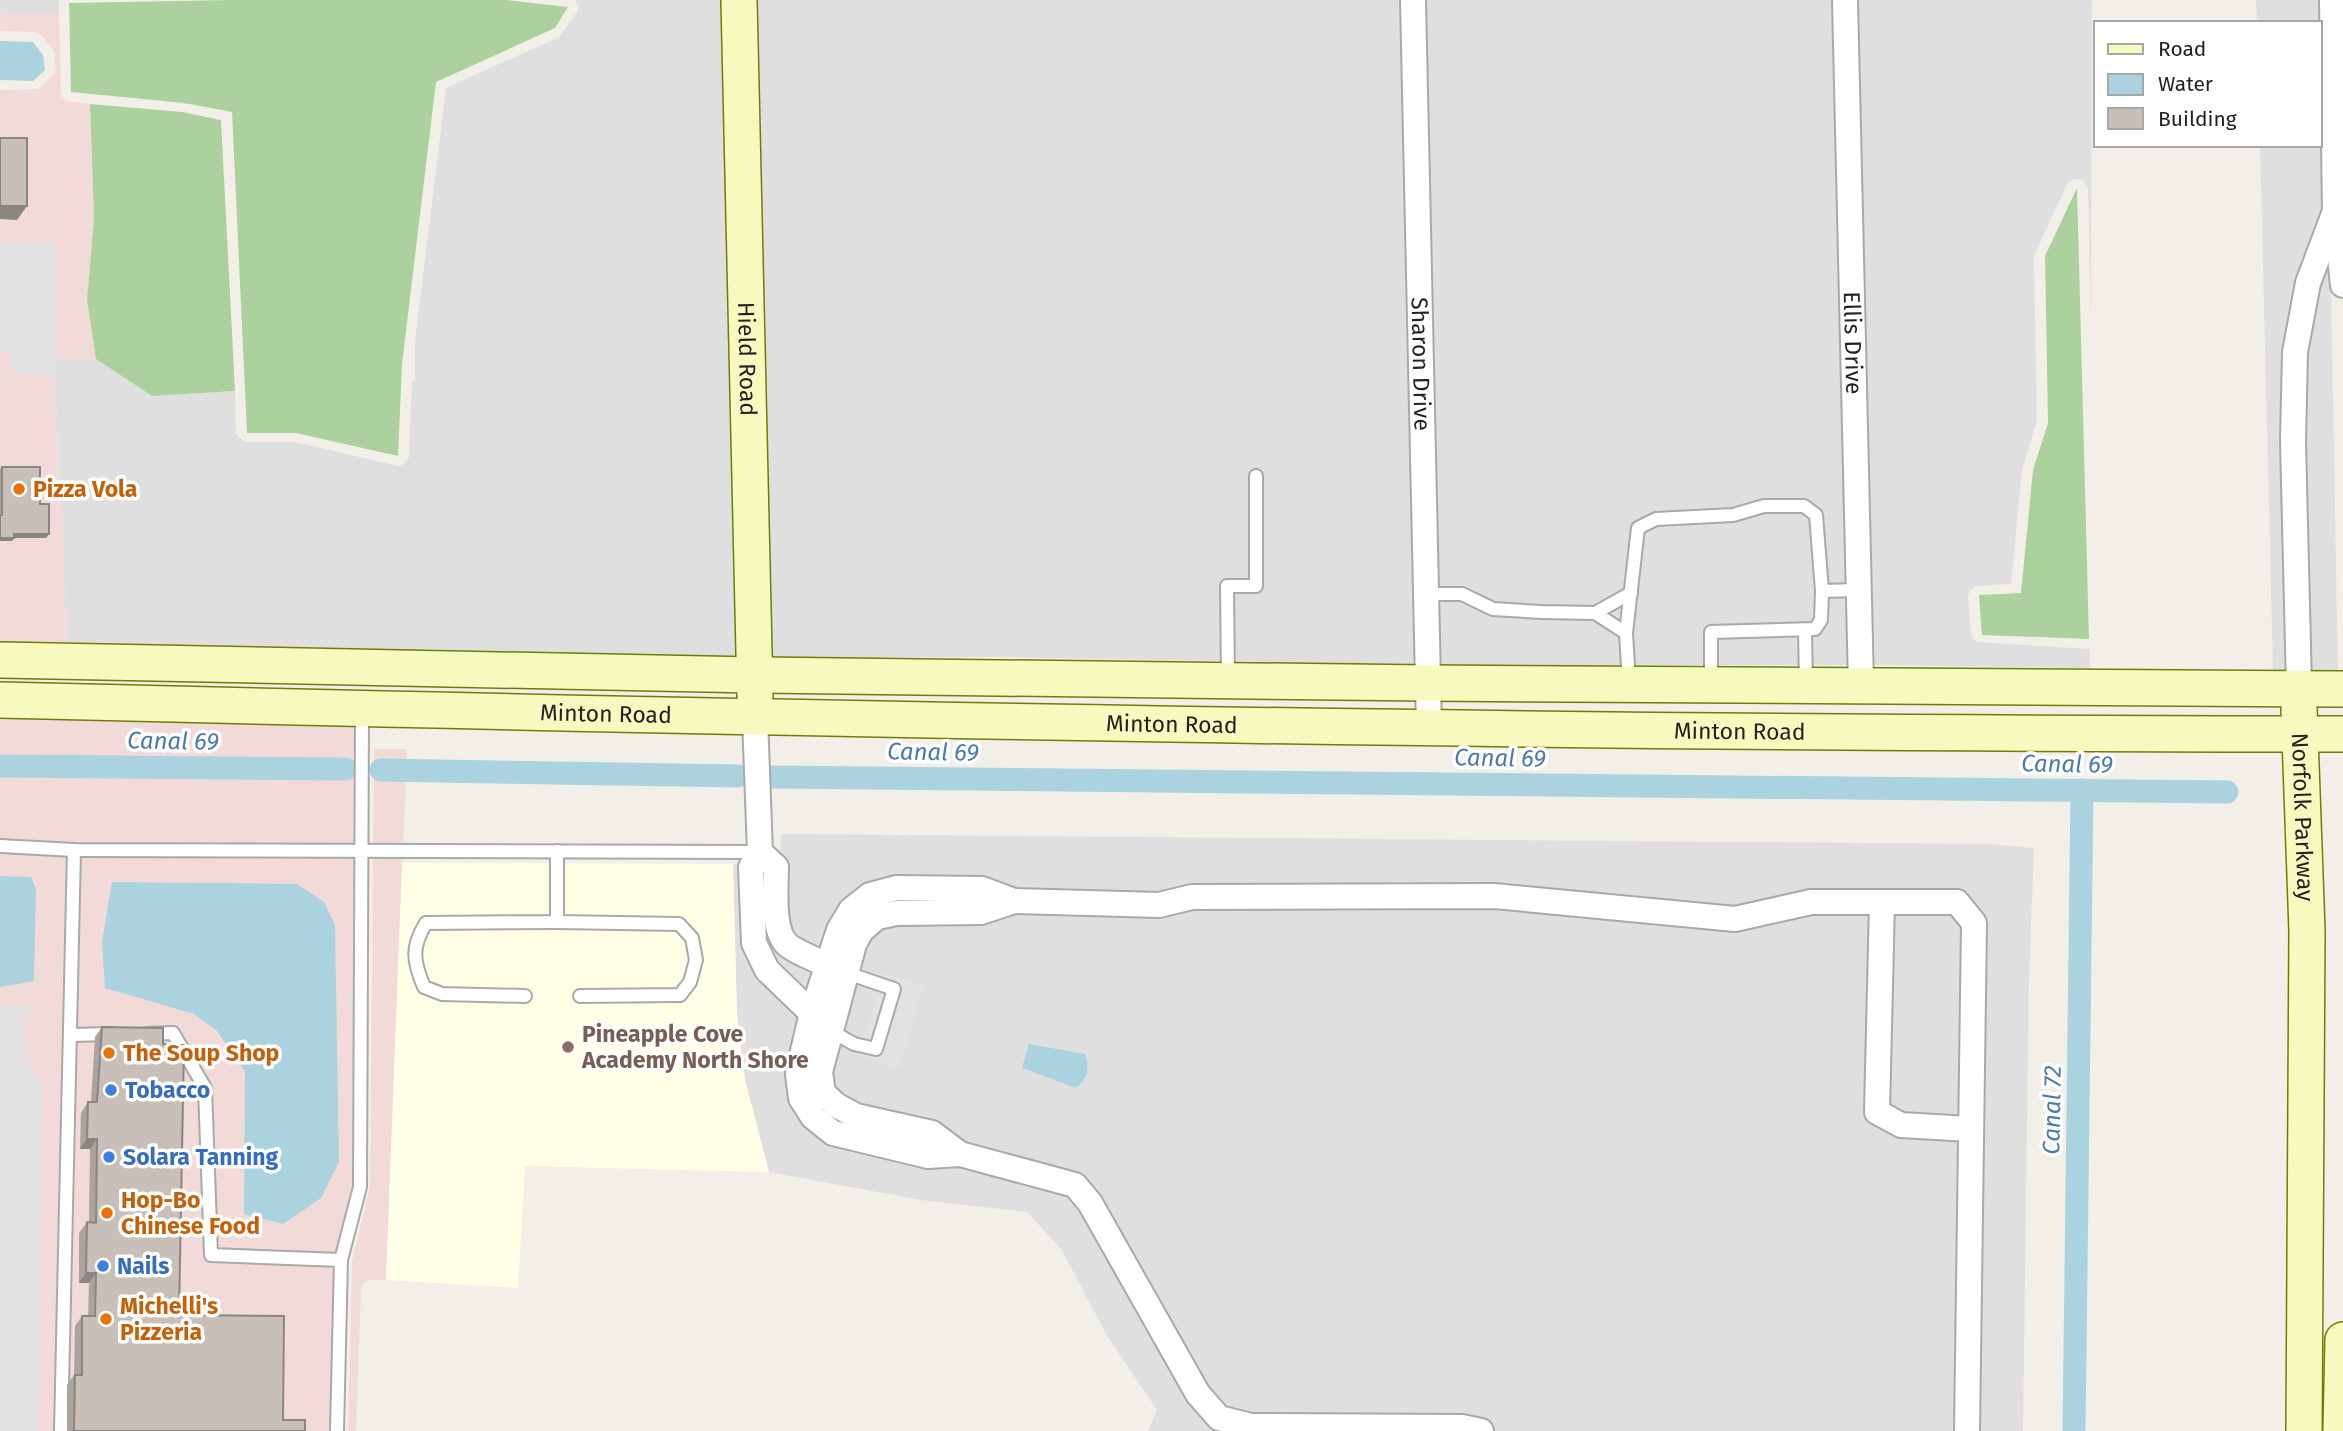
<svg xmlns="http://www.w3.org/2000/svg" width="2343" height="1431" viewBox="0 0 2343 1431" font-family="'Fira Sans',sans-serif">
<rect width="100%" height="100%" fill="#f2efe9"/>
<g fill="#e0dfdf">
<polygon points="0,0 59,0 59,14 0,13"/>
<polygon points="575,0 727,0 741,658 67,645 54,359 96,359 152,396 235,391 236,433 239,438 247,442 295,442 398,466 404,464 409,457 412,381 415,381 415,341 446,88 559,37 577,12 579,6"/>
<polygon points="752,0 1400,0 1415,665 992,657 767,658"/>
<polygon points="1425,0 1832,0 1848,665 1441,665"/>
<polygon points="1858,0 2092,0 2091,328 2088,188 2083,180 2074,179 2067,184 2034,256 2037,421 2022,469 2011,584 1975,586 1970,590 1968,596 1971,635 1976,642 2090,649 2090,668 1874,665"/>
<polygon points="2256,0 2319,0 2319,23 2257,23"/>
<polygon points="2320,85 2322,210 2296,281 2282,352 2280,441 2285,671 2273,671 2260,145 2320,145"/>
<polygon points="2328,266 2331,290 2338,672 2311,671 2305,441 2307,353 2321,286"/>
<polygon points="781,834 1990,844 2034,848 2029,977 2023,1431 1148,1431 1157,1410 1106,1334 1062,1250 1027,1212 921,1200 769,1172 745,1080 737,1015 733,864 780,862"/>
</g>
<g fill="#f2dad9">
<polygon points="0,13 59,14 61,95 66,101 90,104 94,218 87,300 96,359 54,359 67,645 0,643 0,90 39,89 56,72 54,51 42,36 36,32 0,31"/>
<polygon points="0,700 362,709 360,1187 341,1260 337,1431 0,1431"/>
<polygon points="374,749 407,749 386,1280 368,1280 363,1283 361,1289 356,1431 348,1431 352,1261 370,1187"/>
</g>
<polygon fill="#ffffe5" points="402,863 733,864 737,1015 745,1080 769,1172 525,1166 518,1288 386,1280"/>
<g fill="#add19e">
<polygon points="231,0 506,0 568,7 555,28 436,82 402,364 398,456 296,433 247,433 232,112 184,103 71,92 69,3"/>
<polygon points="90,104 182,112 221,120 235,391 152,396 96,359 87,300 94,218"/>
<polygon points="2077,188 2089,639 1982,635 1979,595 2021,593 2033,470 2048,423 2045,256"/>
</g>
<g fill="#e2e2e2">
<polygon points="56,243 55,375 12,373 10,351 0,351 0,244"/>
<polygon points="883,972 924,985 900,1068 860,1057"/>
<polygon points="0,1005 34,1006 21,1025 25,1051 42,1089 38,1431 0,1431"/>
</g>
<g fill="#aad3df">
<polygon points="0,41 33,42 43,55 45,70 33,81 0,80"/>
<polygon points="0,876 31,877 36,889 34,981 0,987"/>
<polygon points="112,882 297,884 324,902 335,925 339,1162 321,1198 283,1224 244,1214 245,1071 217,1031 194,1014 105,988 102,942"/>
<path d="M 1029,1044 L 1085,1054 C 1090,1068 1088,1079 1076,1088 L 1022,1068 Z"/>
</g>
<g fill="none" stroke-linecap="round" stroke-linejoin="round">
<g stroke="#aad3df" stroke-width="23">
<polyline points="0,766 345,769"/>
<polyline points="381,770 738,776"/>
<polyline points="773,777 2227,792"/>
<polyline points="2074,1431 2082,790"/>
</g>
<g stroke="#a9a9a9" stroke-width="16">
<g id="lane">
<polyline points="1426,594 1462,594 1493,609 1541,612 1595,613 1626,633"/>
<polyline points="1595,613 1631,593"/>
<polyline points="1805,630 1806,683"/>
<polyline points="1228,679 1227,586 1256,586 1256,476"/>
<polyline points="1629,683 1626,633 1638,528 1656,519 1733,515 1764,506 1804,506 1816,515 1822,591 1859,590"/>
<polyline points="1711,684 1711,632 1815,629 1821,620 1822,591"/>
<polyline points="0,846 74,850 760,852"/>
<polyline points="557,922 679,924 692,938 696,960 690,982 680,995 580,996"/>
<path d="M 525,996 L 442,994 L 424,987 C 413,961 411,947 426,923 L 557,922 L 557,851"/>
<polyline points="831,1031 854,1044 876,1049 894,989 847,973"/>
<polyline points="147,1034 173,1033 205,1088 211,1255 341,1260"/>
<polyline points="70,1035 112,1034"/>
<polyline points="61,1431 74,850"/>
<polyline points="337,1431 341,1260 360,1187 362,709"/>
</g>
</g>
<g stroke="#a9a9a9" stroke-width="28">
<g id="street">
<path id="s1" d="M 1413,0 L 1429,728"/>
<path id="s2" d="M 1845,0 L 1861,685"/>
<polyline points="2332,0 2335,211 2343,285"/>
<polyline points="2299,688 2293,441 2295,352 2308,283 2335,211"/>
<polyline points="755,718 760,852 751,867 754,943 767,970 823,1024"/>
<path d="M 760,852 L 776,867 C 776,887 771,933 789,946 C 801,955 829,965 844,972"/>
<polygon points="896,888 982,889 1014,901 981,912 897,913 877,917 861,931 854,944 820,1072 823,1093 836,1105 856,1116 932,1133 960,1154 928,1156 833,1133 813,1117 801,1098 798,1075 802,1055 812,1013 839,930 851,910 870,895"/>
<polyline points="1014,901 1159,905 1192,897 1494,896 1735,919 1811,902 1882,902"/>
<polyline points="960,1154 1075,1185 1090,1203 1198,1394 1219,1418 1251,1426 1462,1427 1481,1431"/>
<polyline points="1967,1431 1974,923 1957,902 1882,902 1877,1112 1901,1125 1970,1129"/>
</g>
</g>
<g stroke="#707d05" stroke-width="38">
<g id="secondary">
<path id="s3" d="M 739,0 L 755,696"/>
<polyline points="0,660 754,675 1428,683 2343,689"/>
<path id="s4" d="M 0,700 C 781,719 1562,734 2343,734"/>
<path id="s5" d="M 2299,709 L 2307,931 L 2304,1431"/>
<polyline points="2341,1431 2343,1340"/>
</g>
</g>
<use href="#lane" stroke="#fff" stroke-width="12"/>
<use href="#street" stroke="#fff" stroke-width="24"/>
<use href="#secondary" stroke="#f7fabf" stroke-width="35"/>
</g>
<g fill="#aba49e">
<polygon points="2,467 40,504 49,534 46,538 14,538 12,541 0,541 0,469"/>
<polygon points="102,1027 179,1315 283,1420 305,1431 67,1431 67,1385 74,1375 75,1326 82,1316 88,1316 89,1283 79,1283 79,1233 87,1222 89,1223 90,1149 80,1149 81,1113 88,1102 91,1102 95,1037"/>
</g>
<g fill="#8b8681">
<polygon points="0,206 27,206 17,220 0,219"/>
<polygon points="14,534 49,534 46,538 12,538"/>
<polygon points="0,538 14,538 12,541 0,541"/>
<polygon points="87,1139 97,1139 90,1149 80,1149"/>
<polygon points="86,1273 96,1273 89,1283 79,1283"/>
</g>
<g fill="#c7bfb8" stroke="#8b8681" stroke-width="2">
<rect x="0" y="138" width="27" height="68"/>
<polygon points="2,467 40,467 40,504 49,504 49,534 14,534 14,538 0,538 0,515 2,515"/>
<polygon points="102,1027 163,1028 163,1044 184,1045 179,1315 284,1316 283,1420 305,1420 305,1431 74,1431 75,1375 82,1375 82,1316 95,1316 96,1273 86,1273 87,1222 96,1223 97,1139 87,1139 88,1102 97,1102"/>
</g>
<g fill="#e8710a" stroke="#fff" stroke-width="2.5">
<circle cx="19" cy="489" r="7"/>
<circle cx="109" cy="1053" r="7"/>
<circle cx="107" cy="1213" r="7"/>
<circle cx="106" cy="1319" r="7"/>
</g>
<circle fill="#8d6e63" stroke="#fff" stroke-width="2.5" cx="568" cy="1047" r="7"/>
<g fill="#3f7fe0" stroke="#fff" stroke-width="2.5">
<circle cx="111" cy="1090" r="7"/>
<circle cx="109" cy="1157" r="7"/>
<circle cx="103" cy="1266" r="7"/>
</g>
<g text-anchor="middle" stroke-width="7" stroke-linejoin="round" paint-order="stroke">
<g font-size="23" fill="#222" stroke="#fff">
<text dy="8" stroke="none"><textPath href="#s2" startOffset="343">Ellis Drive</textPath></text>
<text dy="8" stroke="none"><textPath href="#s3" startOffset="359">Hield Road</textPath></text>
<text dy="8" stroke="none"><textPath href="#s1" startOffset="364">Sharon Drive</textPath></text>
<text dy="8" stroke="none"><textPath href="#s4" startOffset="606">Minton Road</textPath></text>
<text dy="8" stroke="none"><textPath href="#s4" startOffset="1172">Minton Road</textPath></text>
<text dy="8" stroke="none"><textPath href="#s4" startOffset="1740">Minton Road</textPath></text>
<text dy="8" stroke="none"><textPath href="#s5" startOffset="108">Norfolk Parkway</textPath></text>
</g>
<g font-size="23" font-weight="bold" fill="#c56008" stroke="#fff" text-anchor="start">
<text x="33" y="497">Pizza Vola</text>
<text x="123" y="1061">The Soup Shop</text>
<text x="121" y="1208">Hop-Bo<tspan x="121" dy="26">Chinese Food</tspan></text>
<text x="120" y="1314">Michelli's<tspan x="120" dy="26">Pizzeria</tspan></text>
</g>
<g font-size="23" font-weight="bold" fill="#785e54" stroke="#fff" text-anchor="start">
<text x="582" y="1042">Pineapple Cove<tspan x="582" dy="26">Academy North Shore</tspan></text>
</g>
<g font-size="23" font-weight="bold" fill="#366cbe" stroke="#fff" text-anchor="start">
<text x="125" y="1098">Tobacco</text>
<text x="123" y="1165">Solara Tanning</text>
<text x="117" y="1274">Nails</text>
</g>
<g font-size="24" font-style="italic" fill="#4a7aab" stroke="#fff">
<text transform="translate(173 741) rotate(1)" y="8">Canal 69</text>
<text transform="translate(933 752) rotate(1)" y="8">Canal 69</text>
<text transform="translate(1500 758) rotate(1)" y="8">Canal 69</text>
<text transform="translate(2067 764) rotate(1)" y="8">Canal 69</text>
<text transform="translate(2052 1110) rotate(-89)" y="8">Canal 72</text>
</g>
</g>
<rect x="2094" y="21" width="228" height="126" fill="#ffffff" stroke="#a7a7a7" stroke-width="2"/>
<rect x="2108" y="44" width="35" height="10" fill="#f7fabf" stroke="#a7a7a7" stroke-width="2"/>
<text x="2158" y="56" font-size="21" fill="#222222">Road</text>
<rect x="2108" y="74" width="35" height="21" fill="#aad3df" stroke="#a7a7a7" stroke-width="2"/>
<text x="2158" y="91" font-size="21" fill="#222222">Water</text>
<rect x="2108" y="108" width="35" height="21" fill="#c7bfb8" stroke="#a7a7a7" stroke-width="2"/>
<text x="2158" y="126" font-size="21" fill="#222222">Building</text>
</svg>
